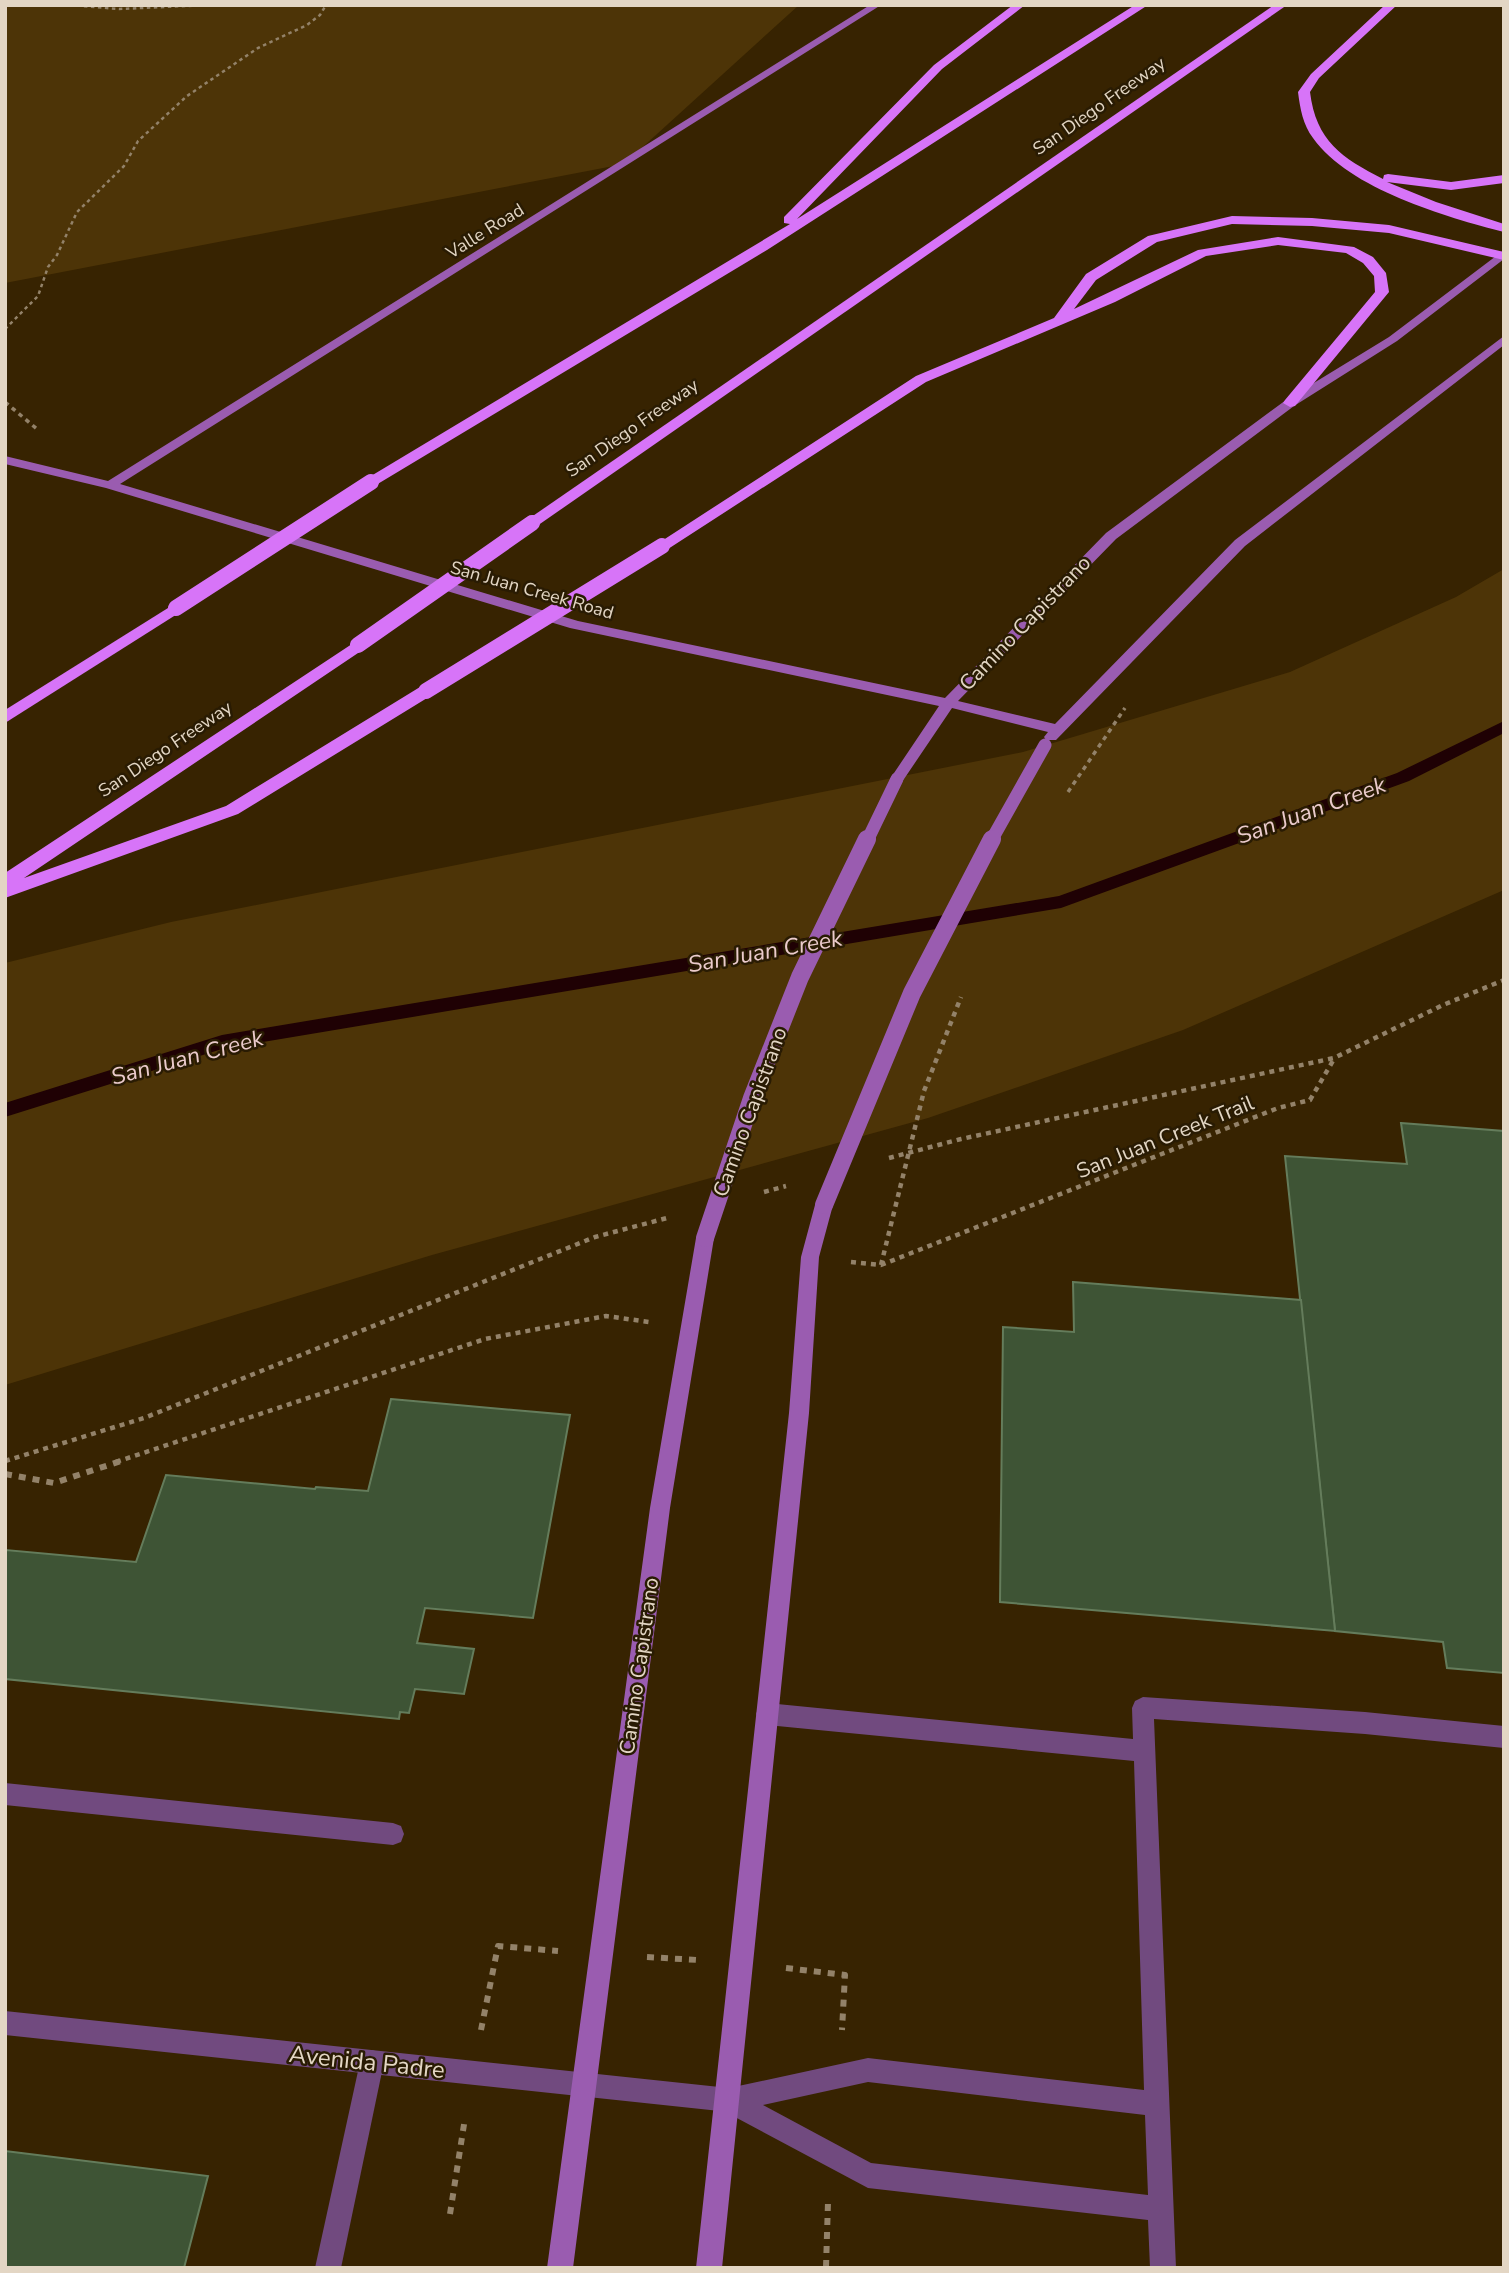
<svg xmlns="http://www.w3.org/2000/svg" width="1509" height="2273" viewBox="0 0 1509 2273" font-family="'Nunito Sans',sans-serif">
<rect width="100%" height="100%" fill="#372301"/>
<g fill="#4d3407">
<polygon points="5,5 799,5 624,164 5,283"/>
<polygon points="1504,569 1504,890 1183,1030 928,1118 432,1255 5,1385 5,963 171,922 1023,752 1290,672 1456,597"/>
</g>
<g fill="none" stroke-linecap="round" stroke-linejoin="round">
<polygon fill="#1f0104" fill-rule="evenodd" points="1504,721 1504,733 1409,781 1061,908 222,1049 5,1117 5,1103 222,1035 1059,896 1397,773"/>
</g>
<g fill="#3e5435" stroke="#647c5b" stroke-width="2">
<polygon points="1401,1123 1504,1131 1504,1673 1447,1668 1443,1642 1335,1631 1285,1156 1407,1164"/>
<polygon points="1073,1282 1301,1300 1335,1631 1000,1602 1003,1327 1074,1332"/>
<polygon points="391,1399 570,1415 533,1618 425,1608 417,1643 474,1649 464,1694 415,1689 409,1713 400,1712 399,1719 5,1679 6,1550 136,1562 166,1475 315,1489 316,1487 368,1491"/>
<polygon points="5,2151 208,2176 184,2268 5,2268"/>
</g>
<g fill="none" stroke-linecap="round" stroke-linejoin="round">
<g stroke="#938269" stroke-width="2.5" stroke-dasharray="3.5 3.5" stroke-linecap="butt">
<polyline points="70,5 119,9 209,5"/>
<polyline points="5,329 38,296 48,267 57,255 77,212 124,166 138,141 187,96 258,48 307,25 320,15 326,5"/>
</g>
<polyline stroke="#938269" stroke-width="3.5" stroke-dasharray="4.5 4.5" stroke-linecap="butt" points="5,402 37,429"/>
<g stroke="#938269" stroke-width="4.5" stroke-dasharray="5 5" stroke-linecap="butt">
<polyline points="889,1158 961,1139 1334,1058 1443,1005 1504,980"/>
<polyline points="764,1192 786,1186"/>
<polyline points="851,1262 881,1265 1278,1108 1310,1100 1334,1059"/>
<polyline points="881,1265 900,1188"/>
<polyline points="5,1461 144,1418 595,1237 667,1218"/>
<polyline points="116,1462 485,1339 606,1316 649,1322"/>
</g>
<g stroke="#938269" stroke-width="6" stroke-dasharray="7 7" stroke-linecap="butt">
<polyline points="5,1474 54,1483 121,1461"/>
<polyline points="647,1957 698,1960"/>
<polyline points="786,1968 845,1975 842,2030"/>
<polyline points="481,2030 498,1946 558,1951"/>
<polyline points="450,2214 465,2118"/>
<polyline points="826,2267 828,2202"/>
</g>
<g fill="#714a7f" fill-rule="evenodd">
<path d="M 1143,1697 L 1365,1712 L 1504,1726 L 1504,1748 L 1365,1734 L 1154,1719 L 1176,2268 L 1150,2268 L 1148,2220 L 868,2188 L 720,2109 L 717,2100 L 720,2091 L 729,2088 L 868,2058 L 1144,2090 L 1134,1761 L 767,1725 L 759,1721 L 756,1714 L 759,1707 L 767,1703 L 1133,1739 L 1132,1708 L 1135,1701 ZM 868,2082 L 1145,2115 L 1148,2195 L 871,2163 L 763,2105 Z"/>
<polygon points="5,1783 393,1823 401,1826 404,1834 401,1842 393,1845 5,1805"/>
<polygon points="372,2050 381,2053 384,2062 341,2268 315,2268 360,2062 363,2053"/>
</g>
<polygon fill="#714a7f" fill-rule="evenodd" points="5,2011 729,2088 738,2091 741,2100 738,2109 729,2112 5,2035"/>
<g fill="#9a5cb0" fill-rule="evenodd">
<polygon points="870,5 881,5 120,484 578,621 945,698 1106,533 1286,400 1389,337 1504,250 1504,259 1397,341 1294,406 1116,539 958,701 1055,724 1235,540 1504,336 1504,345 1245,546 1056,740 1046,740 1044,737 1048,732 952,708 902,782 897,784 890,779 939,706 570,628 106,488 5,464 5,456 108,481"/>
<polygon points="824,1198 830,1200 833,1205 819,1257 809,1413 722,2268 696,2268 789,1413 801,1257 815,1205 818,1200"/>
<polygon points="705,1231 711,1233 714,1238 670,1508 573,2268 547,2268 650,1508 696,1238 699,1233"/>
</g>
<g fill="#d774f8" fill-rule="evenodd">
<polygon points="1013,5 1025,5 942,69 797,219 1135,5 1148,5 767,250 376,485 366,485 363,482 366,479 790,224 784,223 784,217 934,65"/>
<polygon points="1274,5 1287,5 537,526 527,526 524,523 527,520"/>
<path d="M 1385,5 L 1397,5 L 1319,78 L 1310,92 C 1316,141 1342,158 1383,179 L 1384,175 L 1388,174 L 1451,182 L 1504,175 L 1504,183 L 1451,190 L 1387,182 L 1436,202 L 1504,224 L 1504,232 C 1446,217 1349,189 1313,138 C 1303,125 1300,108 1298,92 L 1311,74 Z"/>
<polygon points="1232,216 1312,218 1389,225 1504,252 1504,260 1389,233 1312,226 1232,224 1157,242 1096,280 1074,309 1198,250 1278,237 1354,247 1373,257 1386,273 1389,292 1295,406 1290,407 1283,403 1285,400 1375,292 1374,276 1363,263 1346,253 1278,245 1206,256 1115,302 926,382 668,549 656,549 654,546 916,376 1054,318 1086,274 1148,236"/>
<polygon points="176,603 182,605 184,608 182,611 5,723 5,710"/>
<polygon points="358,640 366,645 364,649 24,878 226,806 420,687 432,687 434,691 432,695 238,814 5,898 5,873"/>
</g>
<polyline stroke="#938269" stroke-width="3.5" stroke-dasharray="4.5 4.5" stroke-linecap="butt" points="1068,792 1125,708"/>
<polyline stroke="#938269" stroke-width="4.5" stroke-dasharray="5 5" stroke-linecap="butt" points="900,1188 924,1091 961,997"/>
<g stroke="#9a5cb0" stroke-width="13">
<polyline points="867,841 897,779"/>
<polyline points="991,841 1045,745"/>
</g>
<g stroke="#9a5cb0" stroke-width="18">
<polyline points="824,1205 912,993 992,839"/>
<polyline points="705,1238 752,1098 800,977 867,839"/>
</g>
<g stroke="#d774f8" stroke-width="16">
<polyline points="176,608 371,482"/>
<polyline points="358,645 532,523"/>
<polyline points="426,691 662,546"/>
</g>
</g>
<g text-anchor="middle" stroke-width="5" stroke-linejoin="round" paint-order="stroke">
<g font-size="18" fill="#e3d6c4" stroke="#291b03">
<text transform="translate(1099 106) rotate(-35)" y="6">San Diego Freeway</text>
<text transform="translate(485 231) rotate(-32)" y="6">Valle Road</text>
<text transform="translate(632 428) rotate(-35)" y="6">San Diego Freeway</text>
<text transform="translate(532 590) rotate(16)" y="6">San Juan Creek Road</text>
<text transform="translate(165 749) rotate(-34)" y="6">San Diego Freeway</text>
</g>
<g font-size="21" fill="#e3d6c4" stroke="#291b03">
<text transform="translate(1025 623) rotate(-46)" y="7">Camino Capistrano</text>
<text transform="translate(750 1112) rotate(-70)" y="7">Camino Capistrano</text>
<text transform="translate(1165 1137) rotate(-22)" y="7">San Juan Creek Trail</text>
<text transform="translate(639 1666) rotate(-82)" y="7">Camino Capistrano</text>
</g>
<g font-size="23" font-style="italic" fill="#ebcbcc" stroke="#291b03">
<text transform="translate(1311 810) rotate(-20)" y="8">San Juan Creek</text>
<text transform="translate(765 951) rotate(-10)" y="8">San Juan Creek</text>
<text transform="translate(187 1057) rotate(-15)" y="8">San Juan Creek</text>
</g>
<g font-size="24" fill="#e3d6c4" stroke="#291b03">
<text transform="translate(367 2062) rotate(6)" y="8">Avenida Padre</text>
</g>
</g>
<rect width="1509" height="2273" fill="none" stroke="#e3d6c4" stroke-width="14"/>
</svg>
